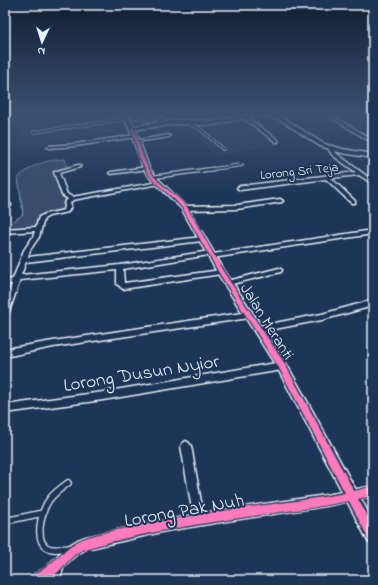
<svg xmlns="http://www.w3.org/2000/svg" width="378" height="585" viewBox="0 0 378 585" font-family="'Indie Flower',sans-serif">
<rect width="100%" height="100%" fill="#1d3557"/>
<filter id="ink" filterUnits="userSpaceOnUse"><feTurbulence type="fractalNoise" baseFrequency=".025" numOctaves="2"/><feDisplacementMap in="SourceGraphic" scale="8" xChannelSelector="R" yChannelSelector="G"/><feConvolveMatrix kernelMatrix="1 2 1 2 8 2 1 2 1" color-interpolation-filters="sRGB"/></filter>
<g filter="url(#ink)">
<g fill="#2a4162">
<polygon points="21,115 119,115 129,130 17,148"/>
<polygon points="177,115 243,115 215,121 181,120"/>
<polygon points="245,118 279,145 215,156 190,129"/>
</g>
<path fill="#374d6c" stroke="#909fb2" d="M 65,159 L 67,167 L 55,170 L 62,195 L 68,199 L 65,204 L 65,210 L 44,215 L 35,226 L 29,228 L 5,229 L 5,228 L 23,214 L 18,178 C 34,163 44,161 65,159 Z"/>
<polygon fill="#495e7a" stroke="#e8f1f8" points="130,115 164,115 152,122 130,118"/>
<g fill="none" stroke-linecap="round" stroke-linejoin="round">
<g stroke="#e8f1f8" stroke-width="4">
<g id="service-far2">
<polyline points="188,122 189,124 199,128 223,149"/>
<polyline points="159,124 158,122 169,116"/>
<polyline points="34,132 126,119"/>
<polyline points="205,170 242,165"/>
</g>
</g>
<g stroke="#e8f1f8" stroke-width="5">
<g id="service-far1">
<polyline points="153,177 213,169"/>
<polyline points="5,207 10,205"/>
</g>
</g>
<g stroke="#e8f1f8" stroke-width="8">
<g id="service">
<path d="M 68,483 C 61,488 54,493 49,500 C 42,510 33,541 48,548 C 54,551 64,548 70,548"/>
<polyline points="5,521 43,513"/>
</g>
</g>
<g stroke="#e8f1f8" stroke-width="3">
<g id="minor">
<polygon points="327,115 332,115 373,140 373,143"/>
<polygon points="243,116 245,116 278,140 278,142 276,142 243,118"/>
<polygon points="135,135 137,136 136,137 75,146 49,148 47,147 49,146 75,144"/>
<polygon points="168,135 170,136 169,137 136,142 134,141"/>
<polygon points="328,147 332,147 336,153 373,181 373,184 359,175 331,178 355,201 355,203 351,203 326,179 240,190 237,188 240,186 356,172 332,155 328,148"/>
<polygon points="78,165 80,165 80,167 59,173 67,194 72,197 159,182 161,183 159,184 73,200 70,203 71,206 68,212 49,216 44,219 39,237 30,250 28,257 202,237 205,239 202,241 26,262 21,275 120,265 210,251 212,252 213,254 373,230 373,234 212,258 210,257 209,255 123,269 124,283 221,270 224,272 221,274 123,289 117,284 117,270 20,280 9,312 8,314 5,315 5,302 12,284 5,284 5,280 13,279 24,250 33,237 35,231 5,233 5,229 36,227 39,217 45,214 64,210 65,206 64,203 68,199 62,195 54,172"/>
<polygon points="146,167 148,167 148,169 111,174 109,173 111,172"/>
<polygon points="280,199 283,201 282,202 237,209 185,210 182,208 185,206 237,205"/>
<polygon points="279,268 282,270 281,272 228,285 225,283 228,281"/>
<polygon points="373,300 373,306 322,320 259,332 256,331 255,329 256,327 259,326 322,314"/>
<polygon points="249,312 252,313 253,315 252,317 249,318 53,347 5,357 5,349 53,341"/>
<polygon points="282,362 285,363 286,366 285,369 282,370 103,400 5,413 5,405 103,392"/>
<polygon points="186,441 189,443 191,446 203,513 326,495 373,486 373,496 326,506 227,521 166,531 86,549 76,555 64,566 59,580 29,580 31,576 45,568 68,546 78,540 86,537 126,528 193,515 181,446 183,443"/>
</g>
</g>
<g stroke="#e8f1f8" stroke-width="3">
<g id="tertiary">
<polygon points="273,115 279,115 324,144 343,149 373,154 373,158 342,153 320,146"/>
<polygon points="132,126 135,128 137,134 149,168 156,177 187,207 224,270 286,363 373,521 373,543 368,541 278,369 218,274 182,209 152,180 143,168 129,128"/>
</g>
</g>
<g stroke="#e8f1f8" stroke-width="3">
<g id="secondary">
<polygon points="122,115 127,115 134,126 177,120 213,121 247,115 259,115 213,125 177,124 132,130 130,129"/>
<polygon points="261,115 274,115 278,117 275,119"/>
</g>
</g>
<use href="#service-far2" stroke="#1d3557" stroke-width="2"/>
<use href="#service-far1" stroke="#1d3557" stroke-width="2.5"/>
<use href="#service" stroke="#1d3557" stroke-width="5.5"/>
<use href="#minor" fill="#1d3557" fill-rule="evenodd"/>
<use href="#tertiary" fill="#1d3557" fill-rule="evenodd"/>
<use href="#secondary" fill="#1d3557" fill-rule="evenodd"/>
<g stroke="#1d3557" stroke-width="2">
<path id="cycleway" d="M 131,127 L 134,128 C 140,142 142,159 151,172 C 160,186 176,194 187,207 L 223,271 L 285,364 L 354,491 L 373,486 L 373,496 L 358,499 L 373,526 L 373,541 L 369,540 L 349,501 C 315,508 281,512 247,517 C 194,525 140,533 88,548 C 69,553 63,573 48,579 C 43,581 35,580 30,580 L 31,576 C 53,567 63,546 85,538 C 103,532 123,529 141,525 C 177,518 213,512 249,507 C 281,503 313,499 345,493 L 279,368 L 219,273 L 183,209 L 175,200 L 157,184 L 148,174 L 139,157 Z"/>
</g>
<use href="#cycleway" fill="#fd7abc" fill-rule="evenodd"/>
</g>
</g>
<linearGradient id="sky" x2="0" y2="1"><stop stop-color="#101d30"/><stop offset="0.58" stop-color="#3a5174"/><stop offset="1" stop-color="#3a5174" stop-opacity="0"/></linearGradient>
<rect width="378" height="197" fill="url(#sky)"/>
<g text-anchor="middle" stroke-width="4" stroke-linejoin="round" paint-order="stroke">
<g font-size="13" fill="#e8f1f8" stroke="#1d3557">
<text transform="translate(299 170) rotate(-6)" y="5">Lorong Sri Teja</text>
</g>
<g font-size="16" fill="#e8f1f8" stroke="#1d3557">
<text transform="translate(268 321) rotate(58)" y="6">Jalan Meranti</text>
</g>
<g font-size="19" fill="#e8f1f8" stroke="#1d3557">
<text transform="translate(141 372) rotate(-9)" y="7">Lorong Dusun Nyior</text>
<text transform="translate(184 509) rotate(-10)" y="7">Lorong Pak Nuh</text>
</g>
</g>
<rect width="378" height="585" fill="none" stroke="#1d3557" stroke-width="20"/>
<rect x="10" y="10" width="358" height="565" fill="none" stroke="#e8f1f8" stroke-width="1.5" filter="url(#ink)"/>
<g transform="translate(42 42) rotate(184)" stroke="#1d3557" stroke-width="3" paint-order="stroke">
<path d="M0-3L7 15L0 10L-7 15Z" fill="#e8f1f8"/>
<text y="-6" font-size="11" font-weight="bold" text-anchor="middle" fill="#e8f1f8">N</text>
</g>
</svg>
